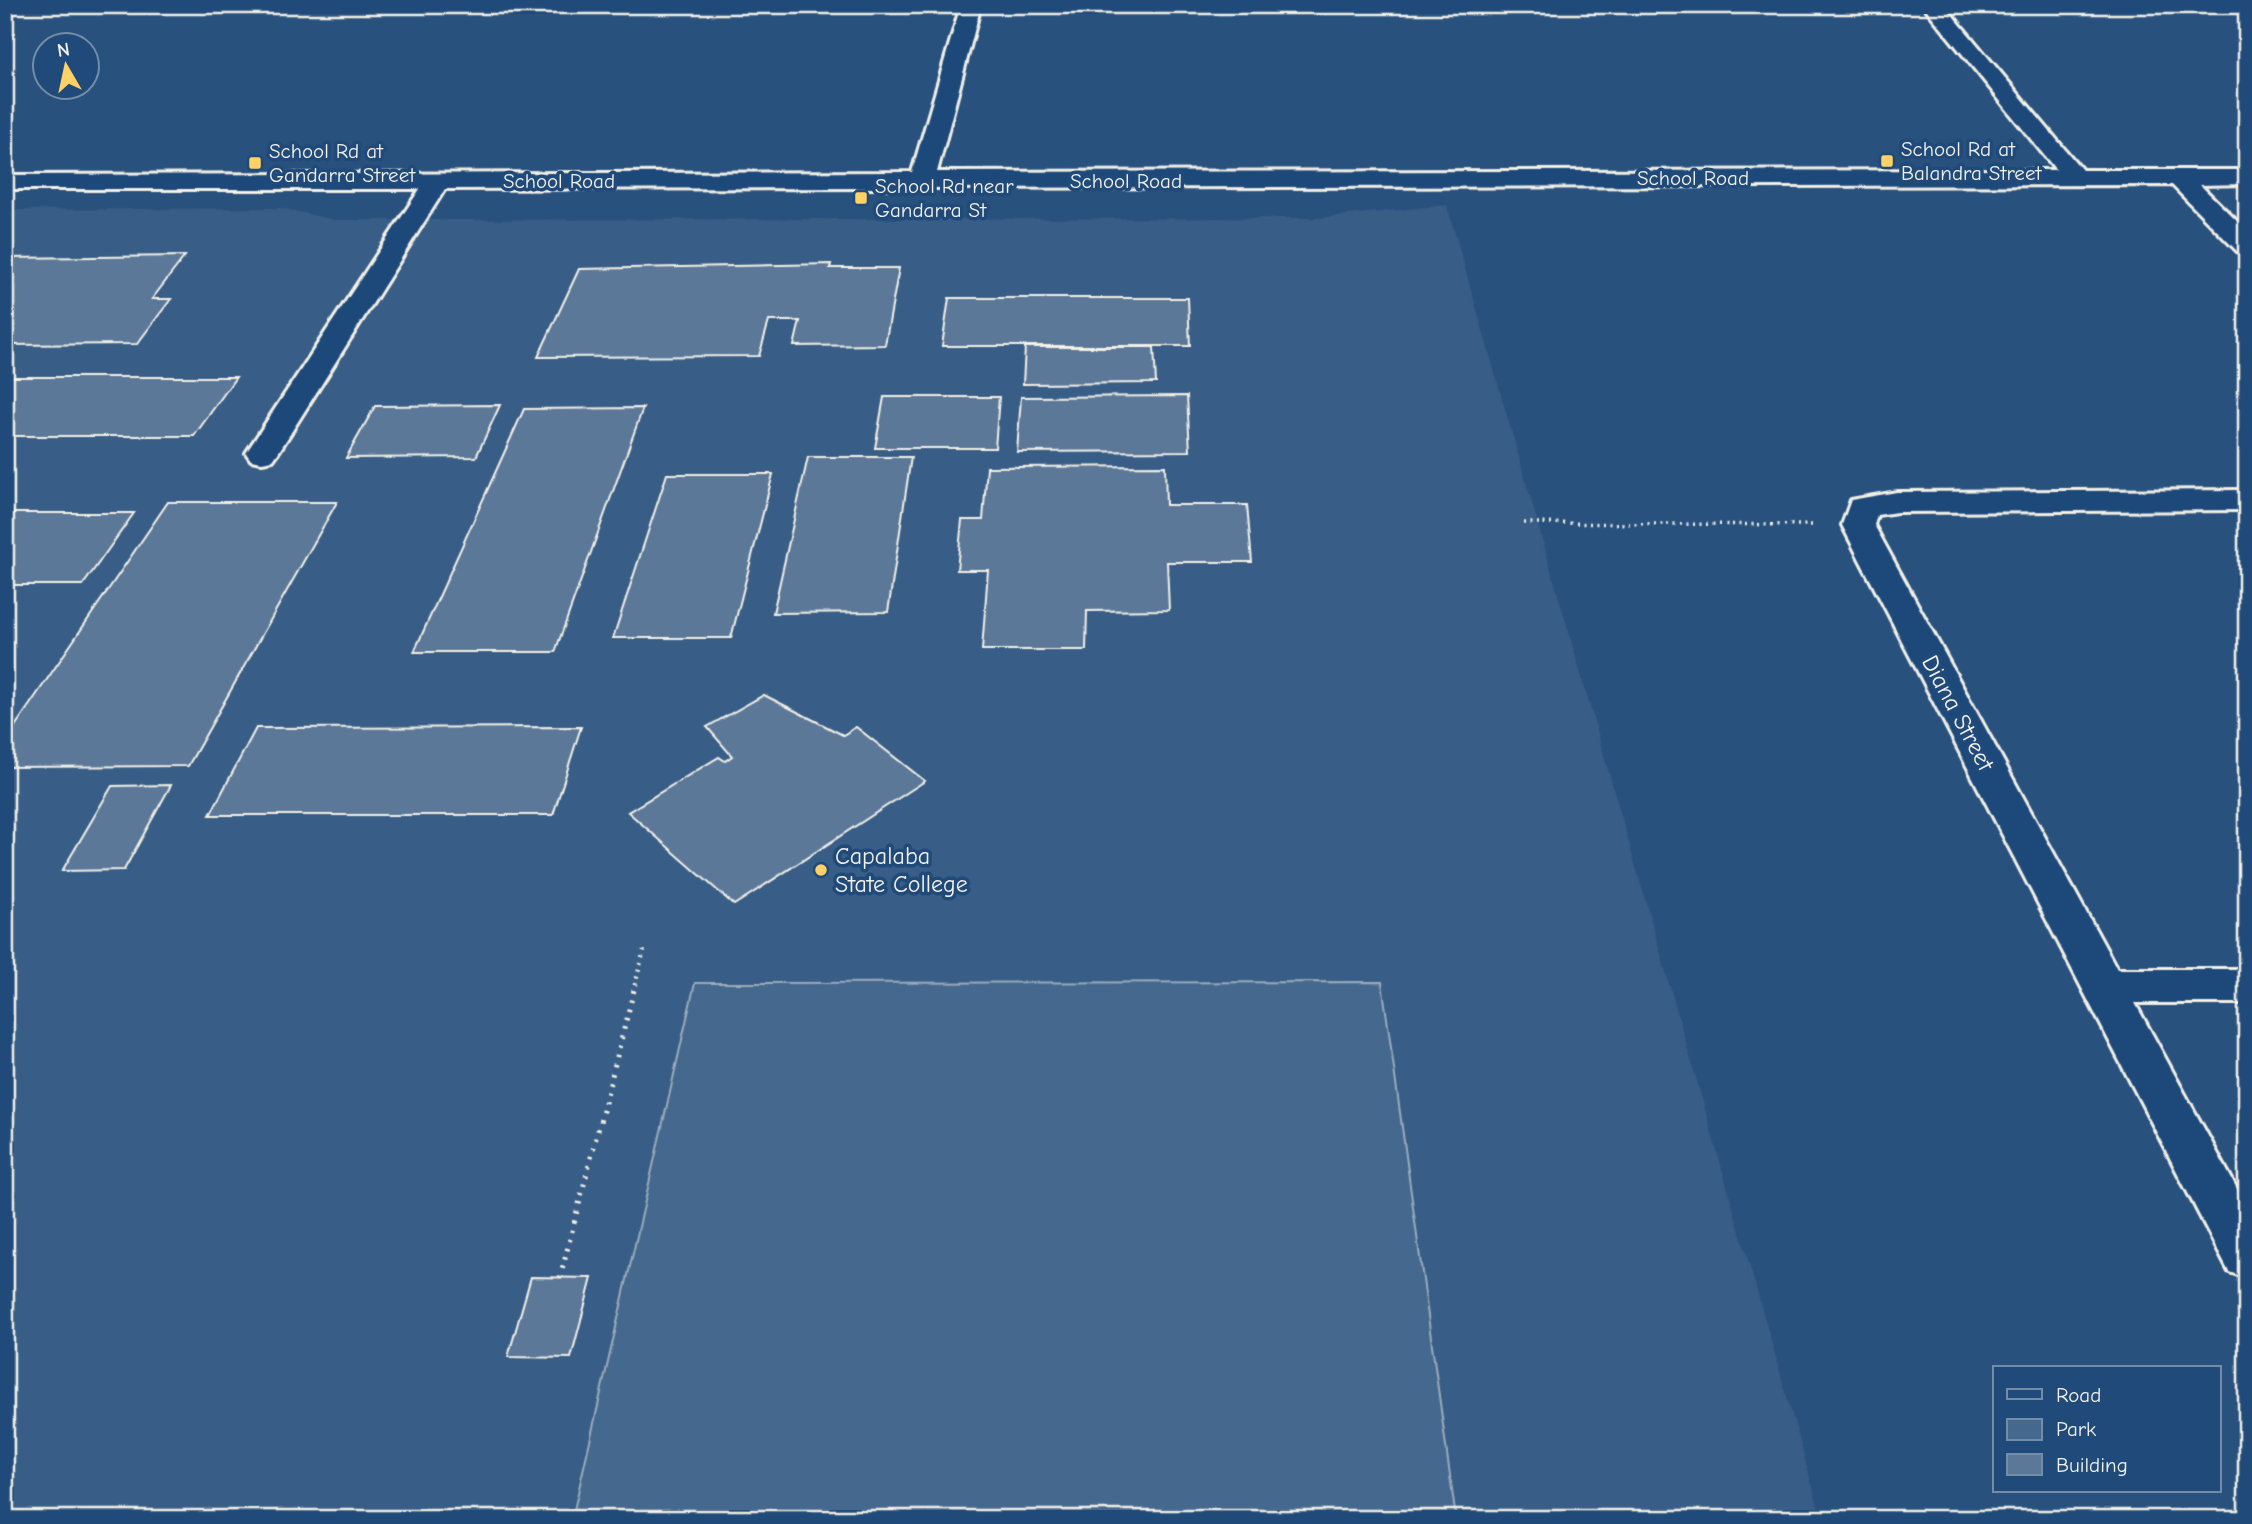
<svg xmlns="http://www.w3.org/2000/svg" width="2252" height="1524" viewBox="0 0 2252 1524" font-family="'Comic Neue',sans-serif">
<rect width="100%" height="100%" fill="#28517e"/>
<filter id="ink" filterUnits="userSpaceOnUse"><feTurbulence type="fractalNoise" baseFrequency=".0143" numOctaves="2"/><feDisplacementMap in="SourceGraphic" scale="14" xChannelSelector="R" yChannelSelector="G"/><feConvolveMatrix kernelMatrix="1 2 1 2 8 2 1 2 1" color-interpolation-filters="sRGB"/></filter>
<g filter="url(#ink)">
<polygon fill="#375d86" points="1447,205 1822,1519 5,1519 5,210 281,208 335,220 1316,218"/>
<polygon fill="#45688e" stroke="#9cacbb" stroke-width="2" points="1382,982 1456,1519 572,1519 695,983"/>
<g fill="#5b7899" stroke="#f4f1e8" stroke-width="2">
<polygon points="185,256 152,299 171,299 137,344 5,345 5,258"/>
<polygon points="831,264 830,268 899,268 885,345 794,346 800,321 769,321 759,356 538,357 579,269"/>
<polygon points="949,298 1188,298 1190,346 942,346"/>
<polygon points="1025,347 1154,347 1156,383 1023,384"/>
<polygon points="5,377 236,377 194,436 5,436"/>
<polygon points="1187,396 1190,451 1017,452 1021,397"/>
<polygon points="884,397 999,397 995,448 875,448"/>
<polygon points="500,405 476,457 346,458 375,406"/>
<polygon points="643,408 555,652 414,652 524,409"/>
<polygon points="808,457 911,457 888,612 773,613"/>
<polygon points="1165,466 1166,505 1247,505 1252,562 1167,562 1169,610 1087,611 1086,650 982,650 988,570 957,570 962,520 983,520 987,467"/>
<polygon points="667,474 773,474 731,638 613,638"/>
<polygon points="168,502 337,502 188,766 5,767 5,741"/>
<polygon points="5,513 134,513 83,585 5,585"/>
<polygon points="764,695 843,735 856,727 925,781 734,905 628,812 719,757 725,761 732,756 707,727"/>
<polygon points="581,727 553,815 210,815 256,728"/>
<polygon points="171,785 124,870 62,871 112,786"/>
<polygon points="531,1277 592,1278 571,1358 508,1357"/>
</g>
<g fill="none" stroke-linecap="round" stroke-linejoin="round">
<g stroke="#f4f1e8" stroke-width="6">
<g id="minor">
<polygon points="961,5 981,5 937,172 2056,170 1923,5 1944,5 2082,170 2247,170 2247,184 2200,185 2247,231 2247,254 2238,252 2172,185 445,189 278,453 273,460 262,462 251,460 246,453 420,189 5,189 5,175 912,172"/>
<polygon points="2247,490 2247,510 1897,512 1877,515 1874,525 2117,969 2247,969 2247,1003 2135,1003 2247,1207 2247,1278 2229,1272 1842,525 1851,500 1897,492"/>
</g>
</g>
<polyline stroke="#f4f1e8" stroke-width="3.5" stroke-dasharray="2 4.5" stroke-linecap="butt" points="1524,523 1814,525"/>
<polyline stroke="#f4f1e8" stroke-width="4.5" stroke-dasharray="2 5" stroke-linecap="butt" points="633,992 644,950"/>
<polyline stroke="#f4f1e8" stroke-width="5" stroke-dasharray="2.5 7" stroke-linecap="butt" points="560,1278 634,990"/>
<use href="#minor" fill="#1f4a7a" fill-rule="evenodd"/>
</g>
</g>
<g fill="#ffd166" stroke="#1f4a7a" stroke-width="2.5">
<rect x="1880" y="154" width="14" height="14" rx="3.5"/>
<rect x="248" y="156" width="14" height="14" rx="3.5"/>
<rect x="854" y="191" width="14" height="14" rx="3.5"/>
<circle cx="821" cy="870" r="7"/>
</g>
<g text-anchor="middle" stroke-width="7" stroke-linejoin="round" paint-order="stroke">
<g font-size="21" fill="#f4f1e8" stroke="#1f4a7a" text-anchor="start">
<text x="1901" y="156">School Rd at<tspan x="1901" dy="24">Balandra Street</tspan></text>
<text x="269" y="158">School Rd at<tspan x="269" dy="24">Gandarra Street</tspan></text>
<text x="875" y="193">School Rd near<tspan x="875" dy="24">Gandarra St</tspan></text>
</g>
<g font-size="21" fill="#f4f1e8" stroke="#1f4a7a">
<text x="1693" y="185">School Road</text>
<text x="559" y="188">School Road</text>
<text x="1126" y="188">School Road</text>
</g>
<g font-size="24" fill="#f4f1e8" stroke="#1f4a7a">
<text transform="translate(1958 713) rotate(62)" y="8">Diana Street</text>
</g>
<g font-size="24" fill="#f4f1e8" stroke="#1f4a7a" text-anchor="start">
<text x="835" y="864">Capalaba<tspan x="835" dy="28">State College</tspan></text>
</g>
</g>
<rect width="2252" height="1524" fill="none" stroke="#1f4a7a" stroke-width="28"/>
<rect x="14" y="14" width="2224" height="1496" fill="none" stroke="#f4f1e8" stroke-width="2.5" filter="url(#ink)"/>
<rect x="1993" y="1366" width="228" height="126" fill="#1f4a7a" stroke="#748da6" stroke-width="2"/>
<rect x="2007" y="1389" width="35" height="10" fill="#1f4a7a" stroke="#748da6" stroke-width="2"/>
<text x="2056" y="1402" font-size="21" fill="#f4f1e8">Road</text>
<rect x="2007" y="1419" width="35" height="21" fill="#45688e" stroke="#748da6" stroke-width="2"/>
<text x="2056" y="1436" font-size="21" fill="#f4f1e8">Park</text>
<rect x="2007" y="1454" width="35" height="21" fill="#5b7899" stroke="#748da6" stroke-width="2"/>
<text x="2056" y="1472" font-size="21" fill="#f4f1e8">Building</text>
<g transform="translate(66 66) rotate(351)"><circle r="33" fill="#1f4a7a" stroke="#748da6" stroke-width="2"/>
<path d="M0-5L12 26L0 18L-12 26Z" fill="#ffd166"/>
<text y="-10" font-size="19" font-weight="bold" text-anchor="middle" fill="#f4f1e8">N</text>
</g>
</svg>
